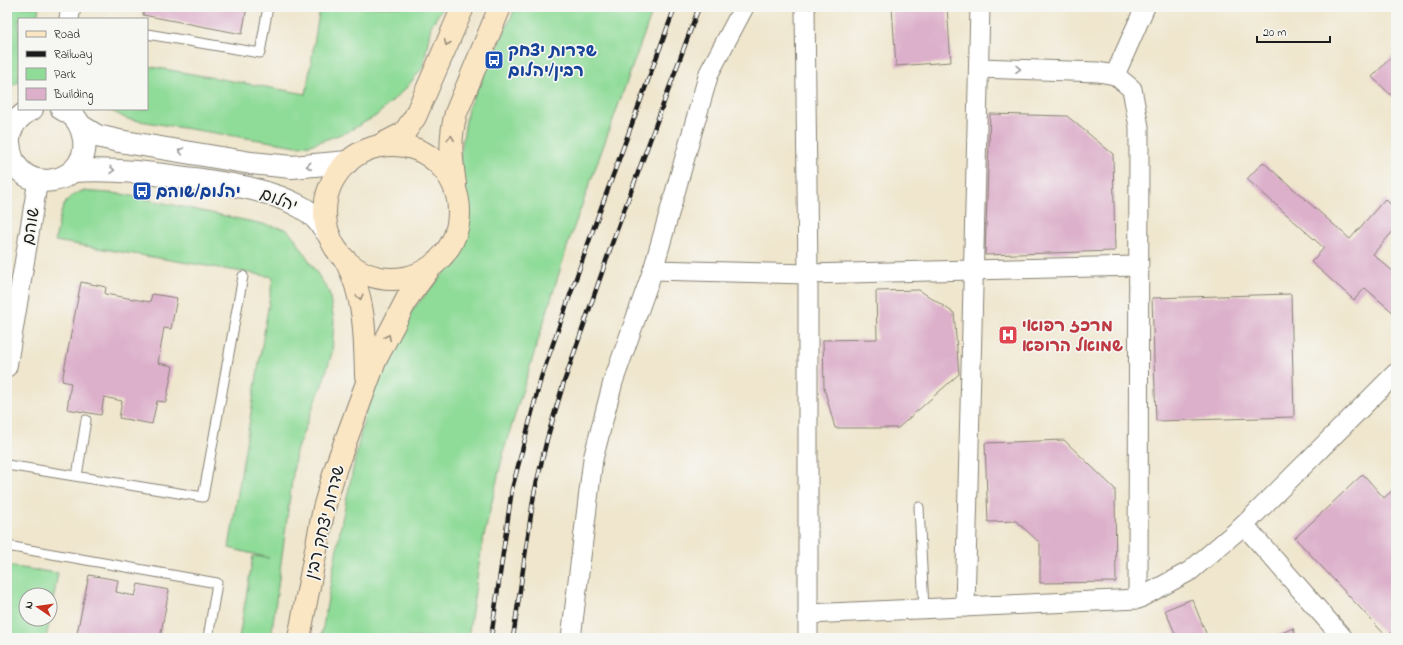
<svg xmlns="http://www.w3.org/2000/svg" width="1403" height="645" viewBox="0 0 1403 645" font-family="'Indie Flower','Playpen Sans Hebrew',sans-serif">
<rect width="100%" height="100%" fill="#f6f6f2"/>
<filter id="ink" filterUnits="userSpaceOnUse"><feTurbulence type="fractalNoise" baseFrequency=".025" numOctaves="2"/><feDisplacementMap in="SourceGraphic" scale="8" xChannelSelector="R" yChannelSelector="G"/><feConvolveMatrix kernelMatrix="1 2 1 2 8 2 1 2 1" color-interpolation-filters="sRGB"/></filter>
<filter id="wash" filterUnits="userSpaceOnUse"><feTurbulence type="fractalNoise" baseFrequency=".012" numOctaves="4" result="noise"/><feDisplacementMap in="SourceGraphic" scale="16" xChannelSelector="R" yChannelSelector="G"/><feGaussianBlur stdDeviation="0.9" result="paint"/><feColorMatrix in="noise" values="0 0 0 0 0 0 0 0 0 0 0 0 0 0 0 0 0 1.4 0 .05"/><feComposite in="paint" operator="in"/></filter>
<g filter="url(#wash)">
<rect width="100%" height="100%" fill="#efe6cd"/>
<g fill="#8fdb98" stroke="#567c5a">
<polygon points="7,7 39,7 37,19 19,19 19,82 7,88"/>
<polygon points="320,7 443,7 431,26 423,67 407,87 376,116 347,132 310,145 297,146 127,119 108,109 147,109 147,66 306,94"/>
<polygon points="516,7 654,7 570,238 504,450 482,545 468,638 321,638 341,525 366,409 407,316 458,257 466,204 460,157 468,108"/>
<path d="M 82,191 L 122,194 L 286,229 L 294,237 L 329,292 L 334,321 L 332,353 L 323,382 L 296,451 L 271,638 L 239,638 L 253,556 L 269,558 L 229,548 L 273,277 L 55,241 C 60,220 59,198 82,191 Z"/>
<polygon points="7,566 58,573 50,617 50,595 26,595 26,619 50,619 46,638 7,638"/>
</g>
<g id="blocks">
<g fill="#dcafca">
<polygon points="144,7 247,7 242,34 143,15"/>
<polygon points="892,7 947,7 951,62 896,66"/>
<polygon points="1396,52 1396,100 1372,77"/>
<polygon points="990,114 1067,116 1113,154 1115,251 985,255"/>
<polygon points="1263,162 1350,239 1385,199 1396,209 1396,228 1373,254 1396,274 1396,315 1365,288 1354,300 1311,262 1324,248 1247,179"/>
<polygon points="81,282 106,287 105,294 150,302 152,294 177,298 171,329 164,328 158,363 173,366 166,402 157,401 152,424 119,418 122,401 104,397 101,415 67,409 71,383 62,381"/>
<polygon points="919,290 954,313 959,374 898,428 835,428 824,388 823,340 877,339 876,291"/>
<polygon points="1291,294 1294,417 1156,421 1152,298"/>
<polygon points="1064,440 1115,489 1116,582 1040,583 1040,543 1016,521 988,522 985,443"/>
<polygon points="1363,474 1384,498 1396,487 1396,629 1387,637 1295,538"/>
<polygon points="89,575 118,580 116,592 135,596 138,584 169,590 160,638 76,638"/>
<polygon points="1192,599 1208,638 1177,638 1165,610"/>
<polygon points="1293,628 1297,638 1271,638"/>
</g>
</g>
</g>
<g filter="url(#ink)">
<use href="#blocks" fill-opacity="0" stroke="#868174" stroke-width="1"/>
<g fill="none" stroke-linecap="round" stroke-linejoin="round">
<g stroke="#868174" stroke-width="11">
<g id="service">
<polyline points="147,34 260,53 268,7"/>
<polyline points="7,465 203,497 243,276"/>
<polyline points="77,476 86,420"/>
<polyline points="919,507 924,609"/>
<polyline points="7,546 217,583 208,638"/>
</g>
</g>
<g stroke="#868174" stroke-width="21">
<g id="minor">
<polyline points="805,7 808,274 808,638"/>
<polyline points="69,19 71,7"/>
<polyline points="979,68 1098,72 1115,75 1132,89 1139,127 1138,599"/>
<polyline points="1115,75 1145,7"/>
<polyline points="653,270 808,274 1137,266"/>
<polyline points="7,367 38,180"/>
<polyline points="1244,525 1343,638"/>
<polyline points="965,607 980,7"/>
<polyline points="808,614 1138,599 1190,571 1244,525 1396,373"/>
<polyline points="571,638 593,459 613,382 653,270 709,73 744,7"/>
</g>
</g>
<g stroke="#868174" stroke-width="24">
<g id="tertiary">
<path d="M 32,109 C 20,115 8,127 9,142 C 12,204 100,185 82,131 C 79,121 72,113 62,109"/>
<polyline points="81,126 97,136 119,141 251,163 292,167 348,162"/>
<path d="M 73,171 C 117,168 158,174 201,180 C 235,185 270,190 301,207 C 314,214 322,224 330,237"/>
</g>
</g>
<g stroke="#868174" stroke-width="24">
<g id="secondary">
<circle cx="392" cy="212" r="67"/>
<polyline points="379,146 404,133 415,117 463,7"/>
<path d="M 455,184 C 451,157 449,139 456,113 L 500,7"/>
<path d="M 346,261 C 365,297 365,336 366,376"/>
<polyline points="299,638 324,508 336,467 375,361 408,297 429,269"/>
</g>
</g>
<use href="#service" stroke="#fff" stroke-width="9"/>
<use href="#minor" stroke="#fff" stroke-width="19"/>
<use href="#tertiary" stroke="#fff" stroke-width="22"/>
<use href="#secondary" stroke="#fbe6c4" stroke-width="22"/>
<g stroke="#1c1c1c" stroke-width="4.5">
<g id="rail">
<polyline points="491,638 512,489 541,378 594,227 675,7"/>
<polyline points="513,638 534,494 547,439 563,385 615,235 699,7"/>
</g>
</g>
<use href="#rail" stroke="#f6f6f2" stroke-width="3" stroke-dasharray="9" stroke-linecap="butt"/>
</g>
<defs><path id="oneway-chevron" d="M-2-3.5L2.5 0L-2 3.5" fill="none" stroke-width="1.6" stroke-linecap="round" stroke-linejoin="round"/></defs>
<g stroke="#978b78">
<use href="#oneway-chevron" transform="translate(447 43) rotate(113)"/>
<use href="#oneway-chevron" transform="translate(451 138) rotate(-84)"/>
<use href="#oneway-chevron" transform="translate(360 297) rotate(76)"/>
<use href="#oneway-chevron" transform="translate(388 337) rotate(-63)"/>
</g>
<g stroke="#999">
<use href="#oneway-chevron" transform="translate(1018 69) rotate(2)"/>
<use href="#oneway-chevron" transform="translate(181 151) rotate(-170)"/>
<use href="#oneway-chevron" transform="translate(309 166) rotate(175)"/>
<use href="#oneway-chevron" transform="translate(112 170) rotate(1)"/>
</g>
</g>
<defs>
<g id="bus-square" transform="scale(1)"><rect x="-9" y="-9" width="18" height="18" rx="4" fill="#1a4fb4" stroke="#f6f6f2"/><path d="M-5-6H5V4H4V6H2V4H-2V6H-4V4H-5ZM-3.5-4V0h7V-4ZM-3.5 1.2v1.5H-2V1.2ZM2 1.2v1.5H3.5V1.2Z" fill="#fff"/></g>
<g id="hospital-square" transform="scale(1)"><rect x="-9" y="-9" width="18" height="18" rx="4" fill="#e0444e" stroke="#f6f6f2"/><path d="M-5-5h3v3.5h4V-5h3V5h-3V1.5h-4V5h-3Z" fill="#fff"/></g>
</defs>
<g fill-rule="evenodd">
<use href="#bus-square" x="494" y="60"/>
<use href="#bus-square" x="142" y="191"/>
<use href="#hospital-square" x="1008" y="335"/>
</g>
<g text-anchor="middle" stroke-width="3.5" stroke-linejoin="round" paint-order="stroke">
<g font-size="17" font-weight="bold" fill="#164399" stroke="#f6f6f2" text-anchor="start">
<text x="508" y="56">שדרות יצחק<tspan x="508" dy="20">רבין/יהלום</tspan></text>
<text x="156" y="197">יהלום/שוהם</text>
</g>
<g font-size="17" fill="#1c1c1c" stroke="#f6f6f2">
<text transform="translate(279 199) rotate(21)" y="6">יהלום</text>
<text transform="translate(30 226) rotate(-81)" y="6">שוהם</text>
<text transform="translate(324 522) rotate(-76)" y="6">שדרות יצחק רבין</text>
</g>
<g font-size="17" font-weight="bold" fill="#be3a42" stroke="#f6f6f2" text-anchor="start">
<text x="1022" y="331">מרכז רפואי<tspan x="1022" dy="20">שמואל הרופא</tspan></text>
</g>
</g>
<rect width="1403" height="645" fill="none" stroke="#f6f6f2" stroke-width="24"/>
<rect x="18" y="18" width="130" height="92" fill="#f6f6f2" stroke="#9f9f9c"/>
<rect x="26" y="31" width="20" height="6" fill="#fbe6c4" stroke="#9f9f9c"/>
<text x="54" y="38" font-size="12" fill="#1c1c1c">Road</text>
<rect x="26" y="51" width="20" height="6" fill="#1c1c1c" stroke="#9f9f9c"/>
<text x="54" y="58" font-size="12" fill="#1c1c1c">Railway</text>
<rect x="26" y="68" width="20" height="12" fill="#8fdb98" stroke="#9f9f9c"/>
<text x="54" y="78" font-size="12" fill="#1c1c1c">Park</text>
<rect x="26" y="88" width="20" height="12" fill="#dcafca" stroke="#9f9f9c"/>
<text x="54" y="98" font-size="12" fill="#1c1c1c">Building</text>
<g transform="translate(38 607) rotate(283)"><circle r="19" fill="#f6f6f2" stroke="#9f9f9c"/>
<path d="M0-3L7 15L0 10L-7 15Z" fill="#c8321e"/>
<text y="-6" font-size="11" font-weight="bold" text-anchor="middle" fill="#1c1c1c">N</text>
</g>
<path d="M1257 36v6h73v-6" fill="none" stroke="#1c1c1c" stroke-width="2"/>
<text x="1263" y="36" font-size="12" fill="#1c1c1c" stroke="#f6f6f2" stroke-width="3" paint-order="stroke">20 m</text>
</svg>
